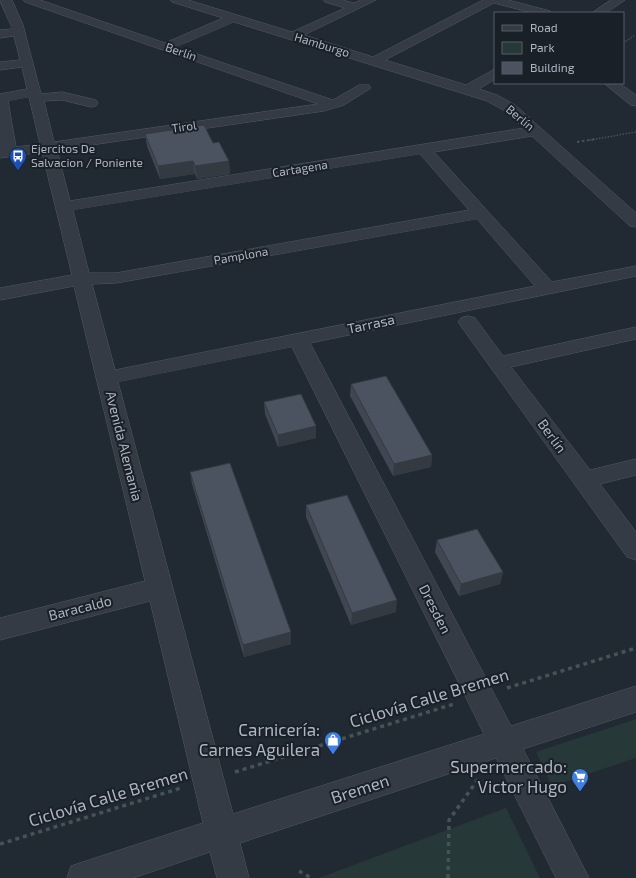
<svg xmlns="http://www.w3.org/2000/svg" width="636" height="878" viewBox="0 0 636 878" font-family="'Exo 2',sans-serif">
<rect width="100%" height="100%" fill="#212933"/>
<g fill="#273838">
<polygon points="636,719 636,758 552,786 536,752"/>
<polygon points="506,808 540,878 319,878"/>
</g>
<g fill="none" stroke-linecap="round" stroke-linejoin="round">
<g stroke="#525962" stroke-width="1">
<g id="minor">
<path d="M 0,0 L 12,0 L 23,25 L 41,94 L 62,92 L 96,100 L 98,103 L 96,106 L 91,107 L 62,100 L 44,101 L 54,142 L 318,104 L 25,2 L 23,0 L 40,0 L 165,43 L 223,18 L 172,2 L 170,0 L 188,0 L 292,32 L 345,8 L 325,2 L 323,0 L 342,0 L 354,3 L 361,0 L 376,0 L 304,35 L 373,57 L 483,0 L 508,0 L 550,11 L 552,13 L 533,13 L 494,3 L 385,60 L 466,85 L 495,69 L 495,79 L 479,89 L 497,95 L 515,105 L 636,213 L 636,227 L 630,226 L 532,136 L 434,152 L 552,282 L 636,266 L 636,276 L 310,343 L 511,726 L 636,686 L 636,712 L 523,749 L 589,878 L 556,878 L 496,758 L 240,843 L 249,878 L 217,878 L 210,852 L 133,878 L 67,878 L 71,866 L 83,862 L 203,823 L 150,601 L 0,640 L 0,618 L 145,581 L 74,286 L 0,300 L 0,288 L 72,275 L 42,152 L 0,158 L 0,94 L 27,89 L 22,67 L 0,70 L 0,62 L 20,60 L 14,36 L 0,38 L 0,30 L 12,29 ZM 234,22 L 487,101 L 505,111 L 524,128 L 70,201 L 57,150 L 324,111 L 344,105 L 371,88 L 369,85 L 359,85 L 333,100 L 176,47 ZM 29,97 L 40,144 L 16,147 L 8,101 ZM 420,154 L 469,210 L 116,273 L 89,273 L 73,210 ZM 477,219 L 535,286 L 115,370 L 92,284 L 116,283 ZM 292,347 L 484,734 L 233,814 L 118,382 Z"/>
<polygon points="611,0 625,0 606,13 592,13"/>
<polygon points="604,83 619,83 636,95 636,106 631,105"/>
<polygon points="468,316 475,318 503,356 636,327 636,339 511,367 590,470 636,459 636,475 600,484 636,532 636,560 627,557 458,322 461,318"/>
</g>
</g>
<g stroke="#445456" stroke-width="1.5" stroke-dasharray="1.5 1.5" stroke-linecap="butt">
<polyline points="623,43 634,36"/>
<polyline points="590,140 636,132"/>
</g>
<polyline stroke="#445456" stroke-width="2" stroke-dasharray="2.5 2.5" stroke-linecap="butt" points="577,142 596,139"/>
<g stroke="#445456" stroke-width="3.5" stroke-dasharray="4 4" stroke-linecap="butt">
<polyline points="507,688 636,648"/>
<polyline points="235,772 454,704"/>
<polyline points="0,844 181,788"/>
<polyline points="299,871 311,878"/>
<polyline points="448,878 449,820 479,778"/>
</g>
<use href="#minor" fill="#343b44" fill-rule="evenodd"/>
</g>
<g fill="#404752">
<polygon points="145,134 213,143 229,161 230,174 197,179 195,174 160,179 147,146"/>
<polygon points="351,384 432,455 431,467 393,476 350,396"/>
<polygon points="264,402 316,426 316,438 278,447 265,414"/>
<polygon points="190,472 291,644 244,657 192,484"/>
<polygon points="306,505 396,612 351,625 306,517"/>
<polygon points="437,540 503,572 500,584 459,596 435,552"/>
</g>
<g fill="#343a42">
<polygon points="193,161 195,174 160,179 158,166"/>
<polygon points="229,161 230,174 197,179 195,166"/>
<polygon points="316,426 316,438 278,447 278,435"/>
<polygon points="432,455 431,467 393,476 394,464"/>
<polygon points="503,572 500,584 459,596 461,584"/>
<polygon points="397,600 396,612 351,625 352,613"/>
<polygon points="291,632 291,644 244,657 243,645"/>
</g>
<g fill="#4a535f" stroke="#343a42">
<polygon points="204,125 213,143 219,142 229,161 195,166 193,161 158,166 145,134"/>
<polygon points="386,376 432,455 394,464 351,384"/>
<polygon points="301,394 316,426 278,435 264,402"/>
<polygon points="230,463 291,632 243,645 190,472"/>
<polygon points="347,495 397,600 352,613 306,505"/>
<polygon points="477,529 503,572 461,584 437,540"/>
</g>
<defs>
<g id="bus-pin" transform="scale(0.9)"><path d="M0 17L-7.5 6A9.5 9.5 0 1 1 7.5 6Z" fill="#1a4fb4" stroke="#1a2028"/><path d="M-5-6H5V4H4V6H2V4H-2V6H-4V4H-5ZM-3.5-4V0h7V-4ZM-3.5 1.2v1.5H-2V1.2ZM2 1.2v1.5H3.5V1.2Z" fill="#fff"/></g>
<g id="shop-pin" transform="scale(0.9)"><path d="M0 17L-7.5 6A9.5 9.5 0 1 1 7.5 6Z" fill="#3f7fe0" stroke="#1a2028"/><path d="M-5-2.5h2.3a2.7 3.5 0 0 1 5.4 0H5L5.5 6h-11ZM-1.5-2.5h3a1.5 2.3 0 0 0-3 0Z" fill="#fff"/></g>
<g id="supermarket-pin" transform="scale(0.9)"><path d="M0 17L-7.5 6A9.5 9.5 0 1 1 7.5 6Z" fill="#3f7fe0" stroke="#1a2028"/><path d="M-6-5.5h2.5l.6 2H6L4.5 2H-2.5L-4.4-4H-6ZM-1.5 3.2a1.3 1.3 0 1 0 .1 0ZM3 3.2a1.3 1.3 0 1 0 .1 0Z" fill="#fff"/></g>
</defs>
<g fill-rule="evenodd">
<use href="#bus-pin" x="18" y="156"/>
<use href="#shop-pin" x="333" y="740"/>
<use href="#supermarket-pin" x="580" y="777"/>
</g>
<g text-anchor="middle" stroke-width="4" stroke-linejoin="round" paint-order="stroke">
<g font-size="12" fill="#aeb6c1" stroke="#1a2028">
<text transform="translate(322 45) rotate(17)" y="4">Hamburgo</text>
<text transform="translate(181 52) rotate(19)" y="4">Berlín</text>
<text transform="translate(520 118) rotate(40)" y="4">Berlín</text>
<text transform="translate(184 127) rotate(-8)" y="4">Tirol</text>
<text transform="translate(300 169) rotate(-9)" y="4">Cartagena</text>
<text transform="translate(241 256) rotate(-10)" y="4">Pamplona</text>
</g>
<g font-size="12" fill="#aeb6c1" stroke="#1a2028" text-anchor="start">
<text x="31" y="153">Ejercitos De<tspan x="31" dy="14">Salvacion / Poniente</tspan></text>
</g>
<g font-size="14" fill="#aeb6c1" stroke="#1a2028">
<text transform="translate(371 324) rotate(-12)" y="5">Tarrasa</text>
<text transform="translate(552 436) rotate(54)" y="5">Berlín</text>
<text transform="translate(124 446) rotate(76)" y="5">Avenida Alemania</text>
<text transform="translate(80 608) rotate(-14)" y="5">Baracaldo</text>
<text transform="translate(435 609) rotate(63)" y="5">Dresden</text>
</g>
<g font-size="17" fill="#aeb6c1" stroke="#1a2028">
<text transform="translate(429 698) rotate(-17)" y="6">Ciclovía Calle Bremen</text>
<text transform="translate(360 789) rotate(-18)" y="6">Bremen</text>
<text transform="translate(108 797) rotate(-17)" y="6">Ciclovía Calle Bremen</text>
</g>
<g font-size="17" fill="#aeb6c1" stroke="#1a2028" text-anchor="end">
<text x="320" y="736">Carnicería:<tspan x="320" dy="20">Carnes Aguilera</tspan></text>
<text x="567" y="773">Supermercado:<tspan x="567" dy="20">Victor Hugo</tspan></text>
</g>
</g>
<rect x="494" y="12" width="130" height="72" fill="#1a2028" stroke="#555c65"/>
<rect x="502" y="25" width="20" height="6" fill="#343b44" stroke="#555c65"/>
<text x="530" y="32" font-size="12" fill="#aeb6c1">Road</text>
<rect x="502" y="42" width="20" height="12" fill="#273838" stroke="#555c65"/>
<text x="530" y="52" font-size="12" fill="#aeb6c1">Park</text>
<rect x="502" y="62" width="20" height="12" fill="#4a535f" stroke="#555c65"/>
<text x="530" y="72" font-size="12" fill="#aeb6c1">Building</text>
</svg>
